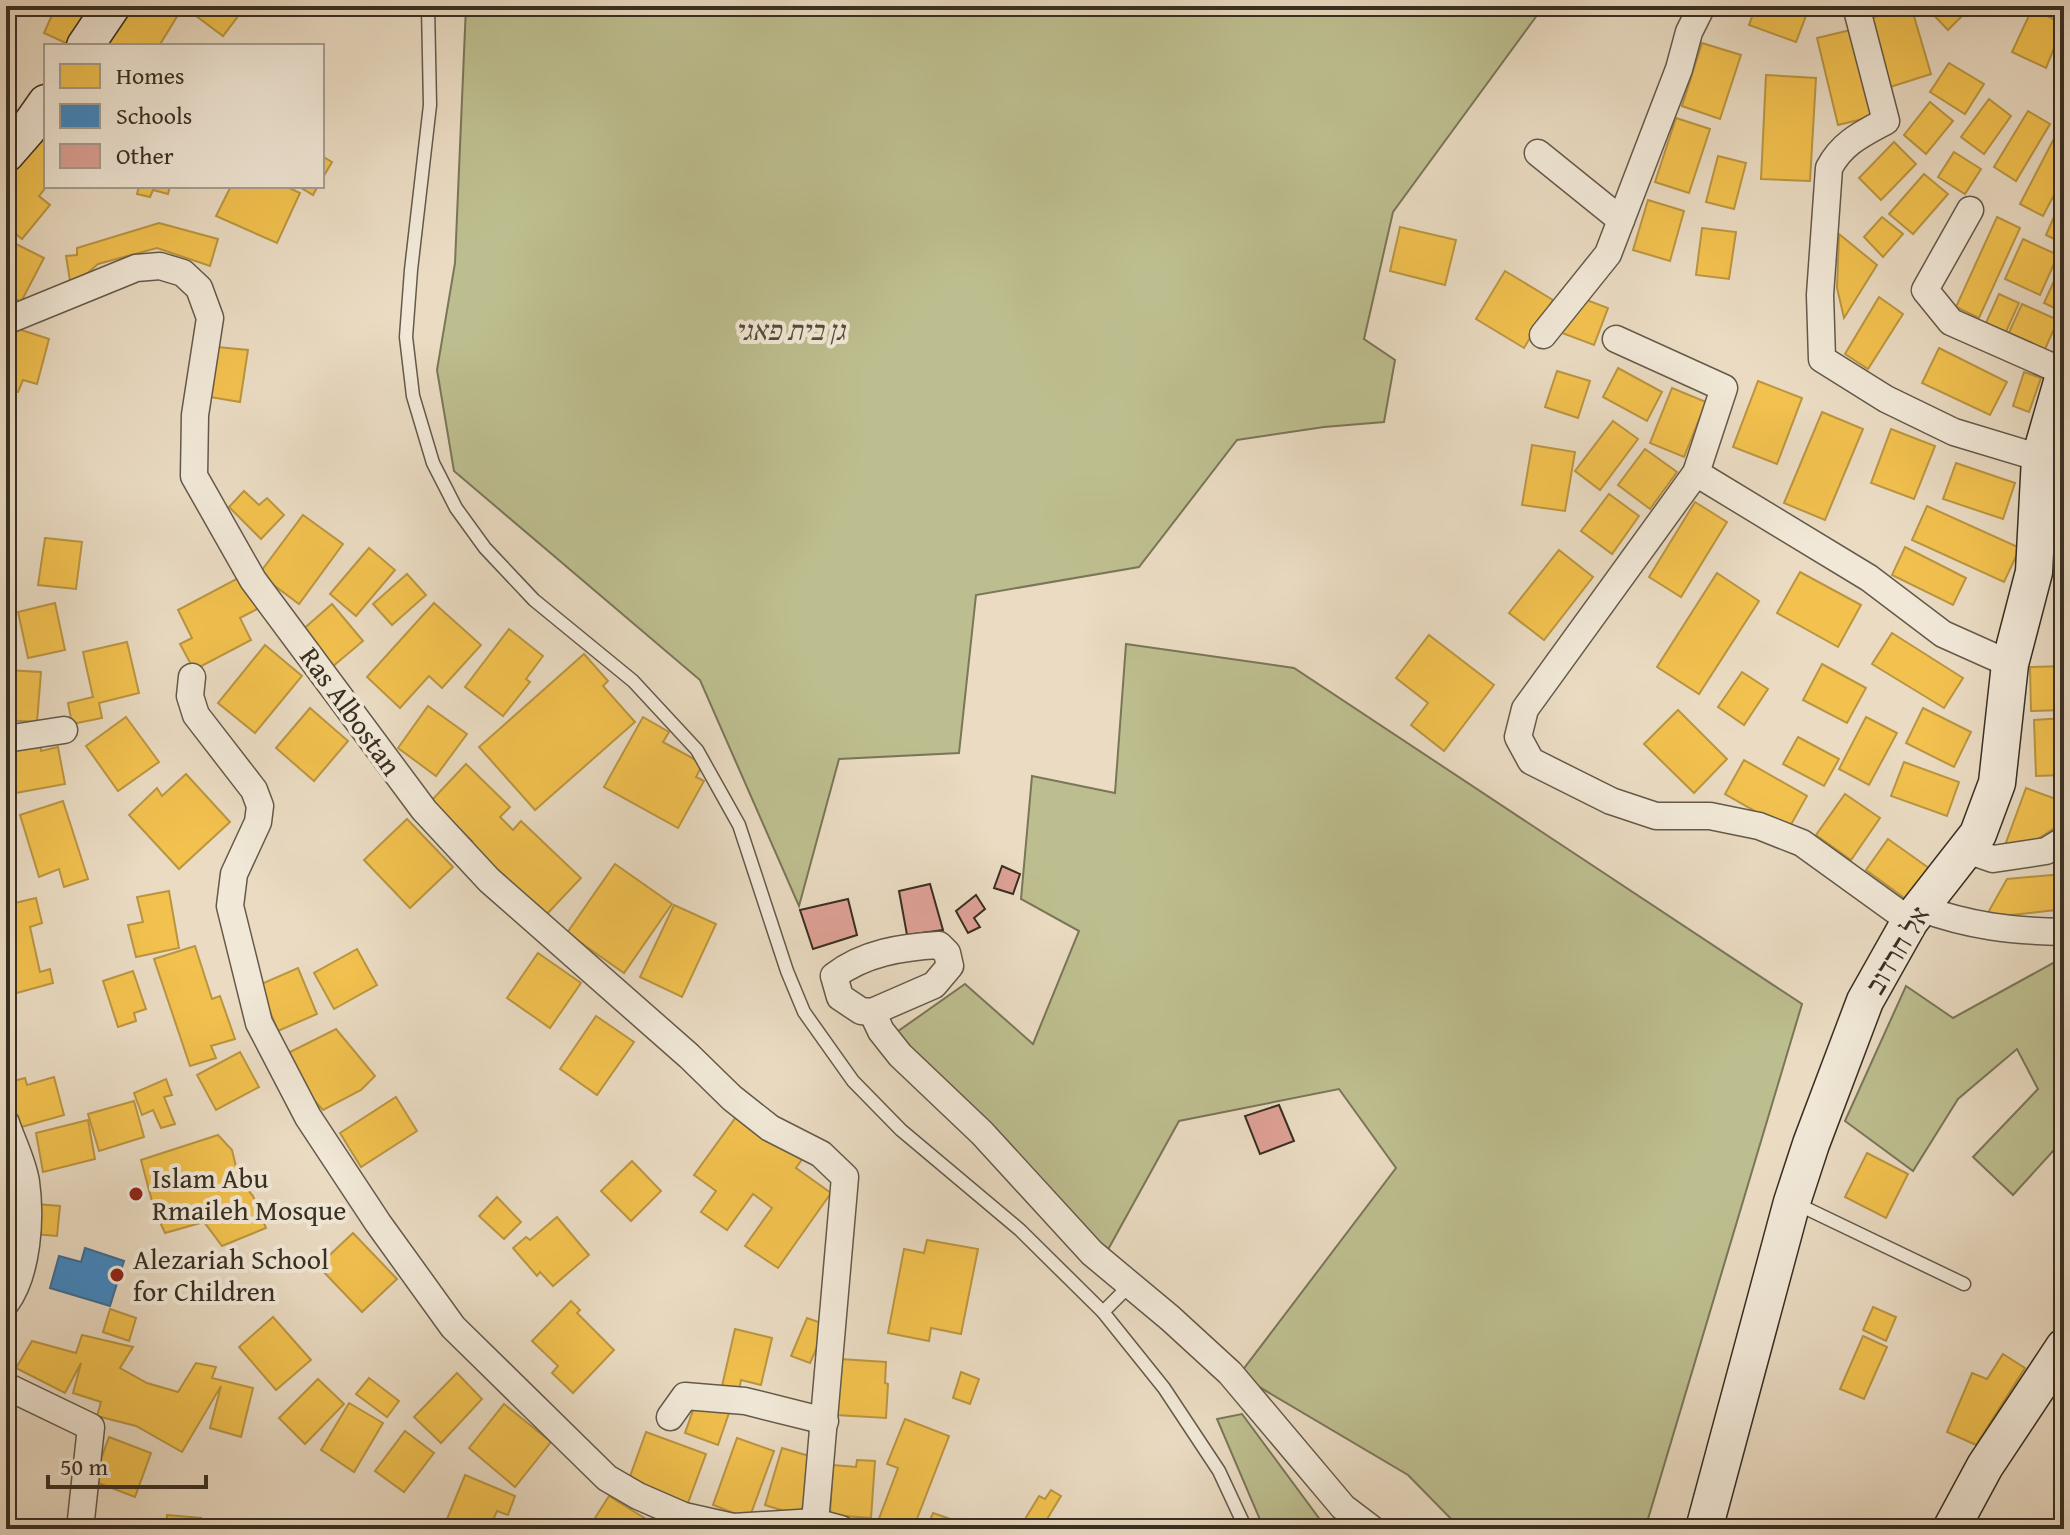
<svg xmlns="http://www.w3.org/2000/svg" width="2070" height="1535" viewBox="0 0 2070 1535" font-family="'Gentium Book Plus','Frank Ruhl Libre',serif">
<rect width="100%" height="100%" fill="#eadbc2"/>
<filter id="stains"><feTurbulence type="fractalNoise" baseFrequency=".0025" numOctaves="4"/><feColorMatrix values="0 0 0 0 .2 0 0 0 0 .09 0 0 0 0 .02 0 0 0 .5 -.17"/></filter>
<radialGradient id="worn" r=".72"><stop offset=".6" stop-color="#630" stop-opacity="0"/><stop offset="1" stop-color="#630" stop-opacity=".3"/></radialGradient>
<g fill="#bdbe8f" stroke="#7a7658" stroke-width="2">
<polygon points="466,6 669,6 729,12 740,6 1383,6 1386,9 1538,14 1393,212 1364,339 1395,360 1384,422 1324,427 1237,440 1139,567 976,595 959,753 839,759 799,906 700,680 454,471 437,370 455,263"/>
<polygon points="1126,644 1294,668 1802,1004 1645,1529 1461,1529 1408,1475 1239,1375 1396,1168 1339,1089 1179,1121 1105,1255 894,1034 965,984 1033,1044 1079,931 1021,899 1032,776 1115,793"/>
<polygon points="2064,957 2064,1139 2013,1195 1973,1157 2038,1089 2017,1049 1958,1099 1913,1171 1845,1121 1906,986 1953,1018"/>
<polygon points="1242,1414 1327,1529 1264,1529 1217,1419"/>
</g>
<g fill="#f2c14e" stroke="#ba9541" stroke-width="2">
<polygon points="56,6 86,6 70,45 44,33"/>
<polygon points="113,6 174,6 181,10 159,46 97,46"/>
<polygon points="190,6 235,6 242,11 223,36 188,10"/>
<polygon points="1756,6 1809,8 1796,42 1749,25"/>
<polygon points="1911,6 1931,74 1884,89 1864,20"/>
<polygon points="1925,6 1972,6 1948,30"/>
<polygon points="2032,9 2064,24 2046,68 2012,52"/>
<polygon points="1859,28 1879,115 1838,125 1817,38"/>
<polygon points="1702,43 1741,55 1720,119 1682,106"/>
<polygon points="1949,63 1984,84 1965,114 1930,92"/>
<polygon points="1766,75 1816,78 1810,181 1761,179"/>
<polygon points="6,84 15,89 6,107"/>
<polygon points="1989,99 2011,116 1984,154 1961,137"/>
<polygon points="1930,102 1953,121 1926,154 1904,135"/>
<polygon points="2028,111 2050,124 2016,181 1994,167"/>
<polygon points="1676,118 1710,129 1689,193 1655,182"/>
<polygon points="2059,129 2064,132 2064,176 2043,216 2020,204"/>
<polygon points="46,130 47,186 39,196 50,205 22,239 6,226 6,179"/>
<polygon points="1894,142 1916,164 1881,200 1859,178"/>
<polygon points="1954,152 1981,169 1965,194 1938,177"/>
<polygon points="322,156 332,162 322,179"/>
<polygon points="1718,156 1746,163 1734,209 1706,202"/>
<polygon points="1924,174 1948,194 1913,234 1889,214"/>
<polygon points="139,186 170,186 168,194 153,190 150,197 137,194"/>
<polygon points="226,186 285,186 300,193 277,243 216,216 230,188"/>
<polygon points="298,186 318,186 313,195"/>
<polygon points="2064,194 2064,244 2046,235"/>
<polygon points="1648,200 1684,211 1670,261 1633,250"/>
<polygon points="1882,217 1903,234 1883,257 1864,237"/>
<polygon points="1997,217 2020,228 1979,318 1956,307"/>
<polygon points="159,223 218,239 210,266 157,248 98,264 81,279 70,281 66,256 77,255 77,248"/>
<polygon points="1400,227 1456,240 1445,285 1390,271"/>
<polygon points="1702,228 1736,232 1729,279 1696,275"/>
<polygon points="1839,234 1877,265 1844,318 1837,288"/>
<polygon points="6,239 44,258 21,302 6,294"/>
<polygon points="2023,239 2058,255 2040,295 2005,279"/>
<polygon points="2064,259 2064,309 2063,312 2044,303"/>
<polygon points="1505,271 1553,300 1524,348 1476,319"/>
<polygon points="1999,294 2019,303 2005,334 1985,325"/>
<polygon points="1576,296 1608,308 1594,345 1562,333"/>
<polygon points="1879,297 1903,314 1868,369 1845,354"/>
<polygon points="2022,304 2058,320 2042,356 2006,339"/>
<polygon points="6,325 49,339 37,384 23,380 18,392 6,388"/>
<polygon points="217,347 248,350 240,402 210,397"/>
<polygon points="1939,348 2007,382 1990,415 1922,383"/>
<polygon points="1618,368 1662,392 1647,421 1603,397"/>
<polygon points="1557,371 1590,381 1578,418 1545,407"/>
<polygon points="2024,372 2041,378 2029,412 2013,406"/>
<polygon points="1758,381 1802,398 1777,464 1733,447"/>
<polygon points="1672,388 1706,402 1684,457 1650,443"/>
<polygon points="1822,412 1863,429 1825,520 1784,503"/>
<polygon points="1613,421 1638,439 1600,490 1575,471"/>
<polygon points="1891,429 1935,446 1914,499 1871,483"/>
<polygon points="1532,445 1575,452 1565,511 1522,505"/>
<polygon points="1645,449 1677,472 1650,509 1618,485"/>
<polygon points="1956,463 2015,483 2003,519 1943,499"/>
<polygon points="244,491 259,505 267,498 284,515 261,539 229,507"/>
<polygon points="1609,494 1639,516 1612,554 1581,531"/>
<polygon points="1695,502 1727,522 1681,597 1649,577"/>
<polygon points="1927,506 2020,548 2004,582 1912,540"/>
<polygon points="303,515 343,544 299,604 259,574"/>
<polygon points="45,538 82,542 76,589 38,585"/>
<polygon points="1905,547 1966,578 1953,605 1892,575"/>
<polygon points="369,548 395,570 356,616 330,594"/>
<polygon points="1559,550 1593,577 1544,640 1509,613"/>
<polygon points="1800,572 1861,605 1838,647 1777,613"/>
<polygon points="1717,573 1759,601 1699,694 1657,667"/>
<polygon points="407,574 426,595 392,625 373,604"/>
<polygon points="242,576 259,608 240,618 251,640 194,670 180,644 192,638 178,610"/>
<polygon points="55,603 65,650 28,658 18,612"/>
<polygon points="434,603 481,645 442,688 429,676 400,708 367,677"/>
<polygon points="332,604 363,641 332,667 301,631"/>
<polygon points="509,629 543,656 526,679 530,682 503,716 465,687"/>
<polygon points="1892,633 1963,678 1944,708 1872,664"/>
<polygon points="1429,635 1494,685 1444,751 1411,725 1428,703 1396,678"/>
<polygon points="127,642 139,693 99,703 102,718 72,724 68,703 93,697 83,652"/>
<polygon points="265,645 302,676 255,733 218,703"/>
<polygon points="584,654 608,681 603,686 635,722 535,810 479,747"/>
<polygon points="1822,664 1866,688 1847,723 1803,700"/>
<polygon points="2064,666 2064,710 2031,711 2030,667"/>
<polygon points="6,670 41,672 37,722 6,720"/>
<polygon points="1742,672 1768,689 1744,725 1718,707"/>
<polygon points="428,706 467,734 436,776 398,748"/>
<polygon points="310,708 348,741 314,781 276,748"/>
<polygon points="1923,708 1971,732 1954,767 1906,743"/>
<polygon points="1678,710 1727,759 1694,793 1644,744"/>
<polygon points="126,717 159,762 118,791 86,746"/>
<polygon points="643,717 669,732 663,742 703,764 696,777 704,781 678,828 604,787"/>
<polygon points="1866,717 1897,733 1869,785 1839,769"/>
<polygon points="2064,718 2064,775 2036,776 2034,720"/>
<polygon points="1798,737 1839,759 1824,786 1783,764"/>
<polygon points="41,744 41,751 58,747 65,784 10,794 6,749"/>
<polygon points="1744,760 1807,796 1788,830 1725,794"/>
<polygon points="1904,762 1959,782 1947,816 1891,796"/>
<polygon points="466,764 510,807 500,817 513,830 521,821 581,878 545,916 469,844 472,841 431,801"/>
<polygon points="186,774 230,822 179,869 129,815 157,788 162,796"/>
<polygon points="2026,788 2064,802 2059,825 2020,851 2004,848"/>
<polygon points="1845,794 1880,818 1851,860 1816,835"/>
<polygon points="63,801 88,879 64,887 59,869 39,877 20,815"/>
<polygon points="407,819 453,867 410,908 364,860"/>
<polygon points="1888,839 1933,871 1910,902 1866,870"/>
<polygon points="615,864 672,904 624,973 567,933"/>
<polygon points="2052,875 2064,878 2064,909 1985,918 2007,879"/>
<polygon points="169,891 179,948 136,957 128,925 143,922 137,897"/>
<polygon points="36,898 42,923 30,927 40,972 50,969 53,983 6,996 6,905"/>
<polygon points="674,905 716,924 682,997 640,977"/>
<polygon points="195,946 212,999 220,996 235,1039 211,1046 216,1058 190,1066 154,959"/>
<polygon points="357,949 377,985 334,1009 314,973"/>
<polygon points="538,953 581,983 550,1028 507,998"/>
<polygon points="298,968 317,1014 278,1031 259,985"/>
<polygon points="133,971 146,1009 134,1013 136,1021 118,1027 103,981"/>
<polygon points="596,1016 634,1042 597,1095 560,1069"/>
<polygon points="336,1029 375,1076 361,1090 323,1110 287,1071 280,1057"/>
<polygon points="240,1052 259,1087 216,1110 197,1075"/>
<polygon points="54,1077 64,1115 18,1128 6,1083 25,1078 27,1085"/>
<polygon points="166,1079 172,1095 164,1097 175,1124 161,1128 153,1110 142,1115 134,1093"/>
<polygon points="396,1097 417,1131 361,1167 340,1133"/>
<polygon points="134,1101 144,1137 99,1151 88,1114"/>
<polygon points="739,1113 803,1158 796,1168 831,1193 778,1268 745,1246 772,1208 753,1194 727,1230 701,1212 716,1191 694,1175"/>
<polygon points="88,1120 95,1159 43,1172 36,1133"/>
<polygon points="218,1135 232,1150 239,1179 253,1196 266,1228 222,1246 204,1222 165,1233 154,1209 141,1160"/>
<polygon points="1867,1153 1908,1174 1886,1218 1845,1197"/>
<polygon points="632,1161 661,1191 631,1221 601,1191"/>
<polygon points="497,1197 521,1222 504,1239 479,1216"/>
<polygon points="36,1204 60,1206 57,1236 34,1234"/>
<polygon points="557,1217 589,1255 553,1286 540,1272 537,1276 513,1248 526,1237 530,1240"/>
<polygon points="353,1233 397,1279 362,1312 318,1266"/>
<polygon points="927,1240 978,1249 961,1334 931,1328 929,1341 888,1333 904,1249 924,1253"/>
<polygon points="571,1301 580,1310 577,1313 614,1350 573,1393 552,1373 558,1366 532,1341"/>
<polygon points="1873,1307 1896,1317 1886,1341 1863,1330"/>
<polygon points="110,1309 136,1318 129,1341 103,1332"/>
<polygon points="273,1317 311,1360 276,1390 239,1347"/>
<polygon points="807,1318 827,1325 810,1363 791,1356"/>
<polygon points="735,1329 772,1338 761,1385 741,1380 739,1390 722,1386"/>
<polygon points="82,1335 133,1347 120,1368 147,1383 178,1392 196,1363 216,1367 212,1378 253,1388 241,1437 210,1428 221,1386 182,1452 136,1426 97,1416 101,1402 73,1393 81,1363 65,1393 16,1368 32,1341 76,1353"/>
<polygon points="1863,1336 1887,1347 1864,1399 1840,1389"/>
<polygon points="2003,1354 2025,1368 1976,1445 1947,1432 1972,1373 1987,1379"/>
<polygon points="840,1359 886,1362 885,1383 888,1384 886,1418 836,1415"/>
<polygon points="961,1372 979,1379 970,1404 953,1398"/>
<polygon points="457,1373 482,1399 441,1443 414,1417"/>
<polygon points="369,1378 399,1401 387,1417 356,1394"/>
<polygon points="318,1379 344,1404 305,1444 279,1418"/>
<polygon points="696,1402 729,1413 718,1445 685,1433"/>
<polygon points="349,1403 383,1423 354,1472 321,1450"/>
<polygon points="504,1404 551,1442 515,1487 469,1448"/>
<polygon points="905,1419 949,1436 913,1529 890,1529 877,1524 898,1468 887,1464"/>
<polygon points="405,1431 434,1453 404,1492 375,1471"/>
<polygon points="646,1432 706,1454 688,1503 628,1482"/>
<polygon points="109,1437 151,1453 135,1497 93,1481"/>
<polygon points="737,1438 774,1451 749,1519 713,1505"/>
<polygon points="782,1448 816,1458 800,1516 765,1505"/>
<polygon points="857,1460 875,1461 871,1518 830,1515 833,1465 856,1467"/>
<polygon points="465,1475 515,1496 508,1515 497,1511 489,1529 459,1529 445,1524"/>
<polygon points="1051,1490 1061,1496 1041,1529 1019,1529 1039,1496 1045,1499"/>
<polygon points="609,1496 646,1519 640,1529 588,1529"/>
<polygon points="933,1513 965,1524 962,1529 926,1529"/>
<polygon points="167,1515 201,1518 200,1529 166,1529"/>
<polygon points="107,1519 146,1529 104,1529"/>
</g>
<polygon fill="#3f88c5" stroke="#3d6d94" stroke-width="2" points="85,1248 124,1261 110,1306 50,1288 59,1256 81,1262"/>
<g fill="#dea196" stroke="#382f22" stroke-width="2">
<polygon points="1002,866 1020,874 1013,894 994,888"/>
<polygon points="930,884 943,930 907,935 899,891"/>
<polygon points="976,895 985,909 974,918 980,927 968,933 956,911"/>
<polygon points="848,899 857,935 813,949 800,910"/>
<polygon points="1279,1105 1294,1141 1260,1154 1245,1116"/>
</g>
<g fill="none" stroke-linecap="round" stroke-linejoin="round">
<g stroke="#645a4a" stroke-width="15">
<g id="lane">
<polyline points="428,6 430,105 411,270 406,337 413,396 433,463 456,508 485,548 534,600 633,681 697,750 739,825 787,971 804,1012 853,1081 901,1130 1020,1230 1103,1312 1164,1388 1219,1471 1246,1529"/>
<polyline points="2040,536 2064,541"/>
<polyline points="1795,1203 1964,1284"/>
<polyline points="1103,1312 1129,1286"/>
</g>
</g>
<g stroke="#645a4a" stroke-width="29">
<g id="street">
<path d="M 1856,6 L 1886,121 C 1862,134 1842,143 1829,168 L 1820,295 L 1822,359 L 1886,399 L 1954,432 L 2040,458"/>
<polyline points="1538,153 1621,220"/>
<polyline points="1970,210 1925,290 1951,322 2064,372"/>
<polyline points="6,321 136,268 160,266 183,273 199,288 210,318 195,415 194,476 253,580 424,810 489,880 689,1056 732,1098 770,1128 821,1154 845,1177 815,1522"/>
<polyline points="1543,335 1608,254 1679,69 1689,32 1702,6"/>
<polyline points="1616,339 1724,388 1696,473 1525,709 1518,737 1531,761 1611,801 1656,816 1710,816 1759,826 1802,843 1910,921"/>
<polyline points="1696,473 1869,578 1943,634 2010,664"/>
<polyline points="192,677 190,696 196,715 254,790 260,806 258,822 234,874 230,906 259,1023 308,1117 378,1223 453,1327 607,1478 638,1496 684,1516 733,1527 815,1522 841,1529"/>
<polyline points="6,739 64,730"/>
<polyline points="1967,850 1993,859 2046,851 2064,840"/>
<path d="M 1920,908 C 1970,926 2011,931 2064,932"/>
<path d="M 939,945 L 947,953 L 950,966 L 934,985 L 872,1012 L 861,1011 L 840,997 L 834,976 C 864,953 902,947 939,945 Z"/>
<polyline points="872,1012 881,1031 900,1055 982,1133 1092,1253 1170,1318 1230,1373 1343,1507 1372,1529"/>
<path d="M 6,1123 C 12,1141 23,1162 26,1182 C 31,1217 28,1273 6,1303"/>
<polyline points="6,1386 91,1427 80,1529"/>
<polyline points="670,1417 685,1396 745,1401 825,1421"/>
</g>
</g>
<g stroke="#382f22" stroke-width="39">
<g id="secondary">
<polyline points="85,46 112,6"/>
<polyline points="6,154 27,130 46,103"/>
<polyline points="1704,1529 1792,1202 1811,1144 1865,1001 1910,921 1978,834 1997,783 2010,664 2034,572 2040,458 2064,375"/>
<polyline points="1951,1529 1985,1466 2064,1347"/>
</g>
</g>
<use href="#lane" stroke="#f1e8d7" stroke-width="12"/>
<use href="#street" stroke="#f1e8d7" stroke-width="26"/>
<use href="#secondary" stroke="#f1e8d7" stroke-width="36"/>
</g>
<g fill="#8f2418" stroke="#f1e8d7" stroke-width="3">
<circle cx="136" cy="1194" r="8"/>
<circle cx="117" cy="1275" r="8"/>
</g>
<g text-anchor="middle" stroke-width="8" stroke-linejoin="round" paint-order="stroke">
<g font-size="28" font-style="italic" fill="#534c38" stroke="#f1e8d7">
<text x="790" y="340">גן בית פאגי</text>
</g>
<g font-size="28" fill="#382f22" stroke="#f1e8d7">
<text transform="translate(351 711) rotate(54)" y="10">Ras Albostan</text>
<text transform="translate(1897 950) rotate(-59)" y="10">אל חרדוב</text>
</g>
<g font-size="28" fill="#382f22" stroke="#f1e8d7" text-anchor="start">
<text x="152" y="1188">Islam Abu<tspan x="152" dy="32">Rmaileh Mosque</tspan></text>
<text x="133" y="1269">Alezariah School<tspan x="133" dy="32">for Children</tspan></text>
</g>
</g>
<rect width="2070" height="1535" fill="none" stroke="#eadbc2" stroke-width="32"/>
<rect x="8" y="8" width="2054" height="1519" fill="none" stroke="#382f22" stroke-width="4"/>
<rect x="16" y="16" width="2038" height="1503" fill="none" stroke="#382f22" stroke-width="2"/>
<rect x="44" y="44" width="280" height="144" fill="#f1e8d7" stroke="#a79e8f" stroke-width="2"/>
<rect x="60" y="64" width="40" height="24" fill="#f2c14e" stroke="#a79e8f" stroke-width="2"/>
<text x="116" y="84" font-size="24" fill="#382f22">Homes</text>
<rect x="60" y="104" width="40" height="24" fill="#3f88c5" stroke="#a79e8f" stroke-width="2"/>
<text x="116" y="124" font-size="24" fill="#382f22">Schools</text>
<rect x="60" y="144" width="40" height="24" fill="#dea196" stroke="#a79e8f" stroke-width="2"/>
<text x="116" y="164" font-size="24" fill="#382f22">Other</text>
<path d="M48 1475v12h158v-12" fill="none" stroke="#382f22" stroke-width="4"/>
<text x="60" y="1475" font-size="24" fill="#382f22" stroke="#f1e8d7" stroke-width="6" paint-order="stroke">50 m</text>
<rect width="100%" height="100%" filter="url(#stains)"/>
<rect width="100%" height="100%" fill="url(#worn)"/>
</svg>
